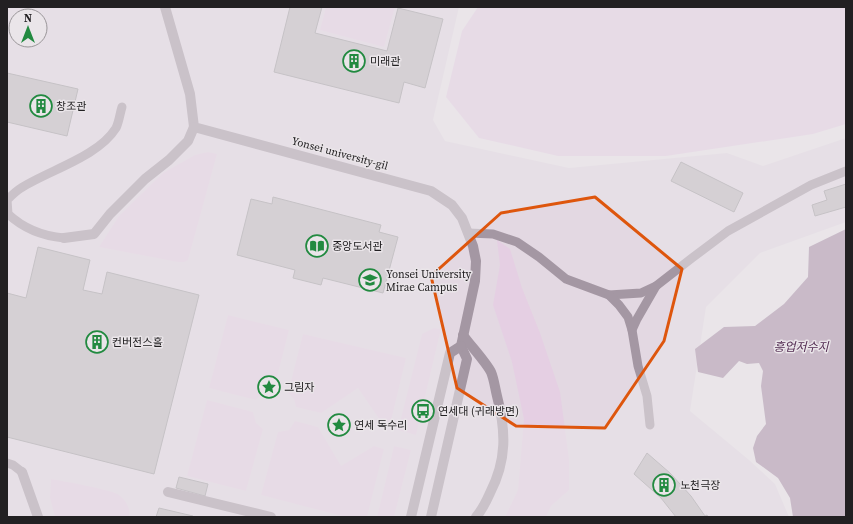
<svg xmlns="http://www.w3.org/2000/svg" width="853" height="524" viewBox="0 0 853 524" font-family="'Source Serif 4','Noto Sans KR',serif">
<rect width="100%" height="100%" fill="#eae5e9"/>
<path fill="#e3d8e2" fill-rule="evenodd" d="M 7,7 L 459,7 L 433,120 L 445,141 L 569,168 L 727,153 L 763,166 L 846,138 L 846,222 L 760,253 L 706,307 L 690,411 L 749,460 L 775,484 L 789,517 L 7,517 ZM 16,16 L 40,16 L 40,40 L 16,40 Z"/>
<g fill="#e5cfe3">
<polygon points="326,7 395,7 384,47 320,30"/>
<polygon points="478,7 846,7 846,124 813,134 666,156 558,156 479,138 446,97 462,31"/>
<polygon points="208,152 217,154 188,260 184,262 178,262 99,247 119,216 163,173 195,155"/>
<polygon points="497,240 510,249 522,288 540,333 560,392 569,459 569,490 551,506 546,517 505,517 518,490 524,419 512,362 493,305 500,265"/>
<polygon points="228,315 289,330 274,389 264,391 256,400 209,388"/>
<polygon points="434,328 441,329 416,435 398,430 422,334"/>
<polygon points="303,334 406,358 390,425 382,423 358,388 321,413 296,407 294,399 288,393"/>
<polygon points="207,400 253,412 256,423 263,429 246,491 187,476"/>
<polygon points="295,421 318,427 341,466 374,446 384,449 367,517 346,517 261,495 278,432 289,430"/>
<polygon points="394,446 411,450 394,517 377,517"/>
<path d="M 51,479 C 62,481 114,490 119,495 C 126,500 131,509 129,517 L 55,517 L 50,498 Z"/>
</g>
<polygon fill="#a286a0" points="846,229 846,517 793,517 790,498 778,478 756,462 753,448 757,436 766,424 761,386 763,371 759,363 747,364 739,361 723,378 698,372 695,349 724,327 755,326 784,304 808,277 809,247"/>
<g fill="#bcb7bb" stroke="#9b979b">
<polygon points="290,7 322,7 315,33 387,51 398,8 443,19 425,88 404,82 399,103 274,72"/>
<polygon points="7,73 78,89 67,136 7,122"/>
<polygon points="681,162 743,193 734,212 671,181"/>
<polygon points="846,184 846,207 815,216 812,205 827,200 824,191"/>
<polygon points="273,197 381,225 379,232 398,237 383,293 323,278 321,285 293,278 295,270 237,255 251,199 272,204"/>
<polygon points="38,247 90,260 83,290 102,294 107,272 199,295 154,474 7,437 7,293 26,298"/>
<polygon points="647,453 670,473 691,496 705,516 707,515 708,517 676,517 661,498 634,474"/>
<polygon points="179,477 208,484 205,496 176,488"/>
<polygon points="159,508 193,516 193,517 156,517"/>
</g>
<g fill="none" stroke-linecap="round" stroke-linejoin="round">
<g stroke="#a497a3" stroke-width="9">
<polyline points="468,233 493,234 517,242 539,257 566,279 609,295 641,293 656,286 692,258 728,231 811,185 846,171"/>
<path d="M 64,238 C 42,236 24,229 8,214 L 7,200 C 11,196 16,191 21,188 C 49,170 98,157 116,128 C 119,122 120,113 122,107"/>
<polyline points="609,295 619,305 628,317 632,330 638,366 647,396 650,425"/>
<polyline points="632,330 637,319 656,286"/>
<polyline points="7,463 13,465 22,472"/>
</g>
<polyline stroke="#a497a3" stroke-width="10" points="168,492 271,517"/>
<g stroke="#a497a3" stroke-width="10">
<polyline points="165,7 190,94 194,127 431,191 452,205 462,218 473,246 476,261 475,281 461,346 467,359 431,517"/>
<polyline points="64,238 94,234 110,214 145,179 169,160 188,141 194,127"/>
<path d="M 463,335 C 470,345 486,362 491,372 C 494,379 495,388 497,396 C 506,431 507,460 490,493 C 486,502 482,510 476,517"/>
<polyline points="22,472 38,517"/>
<polyline points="411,517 450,353 461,346"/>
</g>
</g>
<path d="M0 0H853V524H0ZM 595,197 L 682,269 L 664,341 L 605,428 L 516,426 L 457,388 L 431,276 L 501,213 Z" fill="#eae5e9" fill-opacity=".55" fill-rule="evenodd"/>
<path fill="none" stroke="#de560d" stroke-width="3" stroke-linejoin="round" d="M 595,197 L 682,269 L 664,341 L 605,428 L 516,426 L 457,388 L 431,276 L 501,213 Z"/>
<defs>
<g id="building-ring" transform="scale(1.15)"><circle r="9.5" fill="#eae5e9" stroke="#228a40" stroke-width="1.5"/><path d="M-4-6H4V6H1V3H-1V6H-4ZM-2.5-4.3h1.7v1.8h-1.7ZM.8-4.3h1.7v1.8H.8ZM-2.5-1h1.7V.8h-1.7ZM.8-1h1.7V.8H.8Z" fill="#228a40"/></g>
<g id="library-ring" transform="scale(1.15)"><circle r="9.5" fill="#eae5e9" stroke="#228a40" stroke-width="1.5"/><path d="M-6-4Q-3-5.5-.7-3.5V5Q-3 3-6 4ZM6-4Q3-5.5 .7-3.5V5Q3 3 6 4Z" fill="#228a40"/></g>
<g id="university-ring" transform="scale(1.15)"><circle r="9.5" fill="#eae5e9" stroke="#228a40" stroke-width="1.5"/><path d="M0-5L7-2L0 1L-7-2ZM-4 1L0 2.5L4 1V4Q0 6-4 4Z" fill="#228a40"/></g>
<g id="sight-ring" transform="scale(1.15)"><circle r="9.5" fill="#eae5e9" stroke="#228a40" stroke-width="1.5"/><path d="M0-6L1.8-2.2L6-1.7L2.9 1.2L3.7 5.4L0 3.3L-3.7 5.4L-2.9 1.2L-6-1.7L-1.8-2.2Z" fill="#228a40"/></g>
<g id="bus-ring" transform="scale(1.15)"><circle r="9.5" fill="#eae5e9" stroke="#228a40" stroke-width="1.5"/><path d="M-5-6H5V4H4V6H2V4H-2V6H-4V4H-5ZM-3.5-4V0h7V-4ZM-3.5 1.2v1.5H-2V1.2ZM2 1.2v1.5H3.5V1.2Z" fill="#228a40"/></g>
</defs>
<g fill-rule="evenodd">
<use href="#building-ring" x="354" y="61"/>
<use href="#building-ring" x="41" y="106"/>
<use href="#library-ring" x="317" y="246"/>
<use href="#university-ring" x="370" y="280"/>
<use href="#building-ring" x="97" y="342"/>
<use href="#sight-ring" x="269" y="387"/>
<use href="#bus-ring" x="423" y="411"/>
<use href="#sight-ring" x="339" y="425"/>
<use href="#building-ring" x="664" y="485"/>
</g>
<g text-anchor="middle" stroke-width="3" stroke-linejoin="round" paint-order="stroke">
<g font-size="11" fill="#222022" stroke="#eae5e9" text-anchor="start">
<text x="370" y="65">미래관</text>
<text x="56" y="110">창조관</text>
<text x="332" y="250">중앙도서관</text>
<text x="386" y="278">Yonsei University<tspan x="386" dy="13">Mirae Campus</tspan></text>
<text x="112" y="346">컨버전스홀</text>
<text x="284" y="391">그림자</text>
<text x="438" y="415">연세대 (귀래방면)</text>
<text x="354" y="429">연세 독수리</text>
<text x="680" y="489">노천극장</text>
</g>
<g font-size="11" fill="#222022" stroke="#eae5e9">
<text transform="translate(340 153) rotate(15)" y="4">Yonsei university-gil</text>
</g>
<g font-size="12" font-style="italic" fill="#522b51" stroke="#eae5e9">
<text x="801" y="351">흥업저수지</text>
</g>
</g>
<rect width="853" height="524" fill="none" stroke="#222022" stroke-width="16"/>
<g transform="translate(28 28)"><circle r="19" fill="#eae5e9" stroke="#9a9699"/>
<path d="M0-3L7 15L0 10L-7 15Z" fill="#228a40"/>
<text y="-6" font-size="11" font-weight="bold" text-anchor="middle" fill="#222022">N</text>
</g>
</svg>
